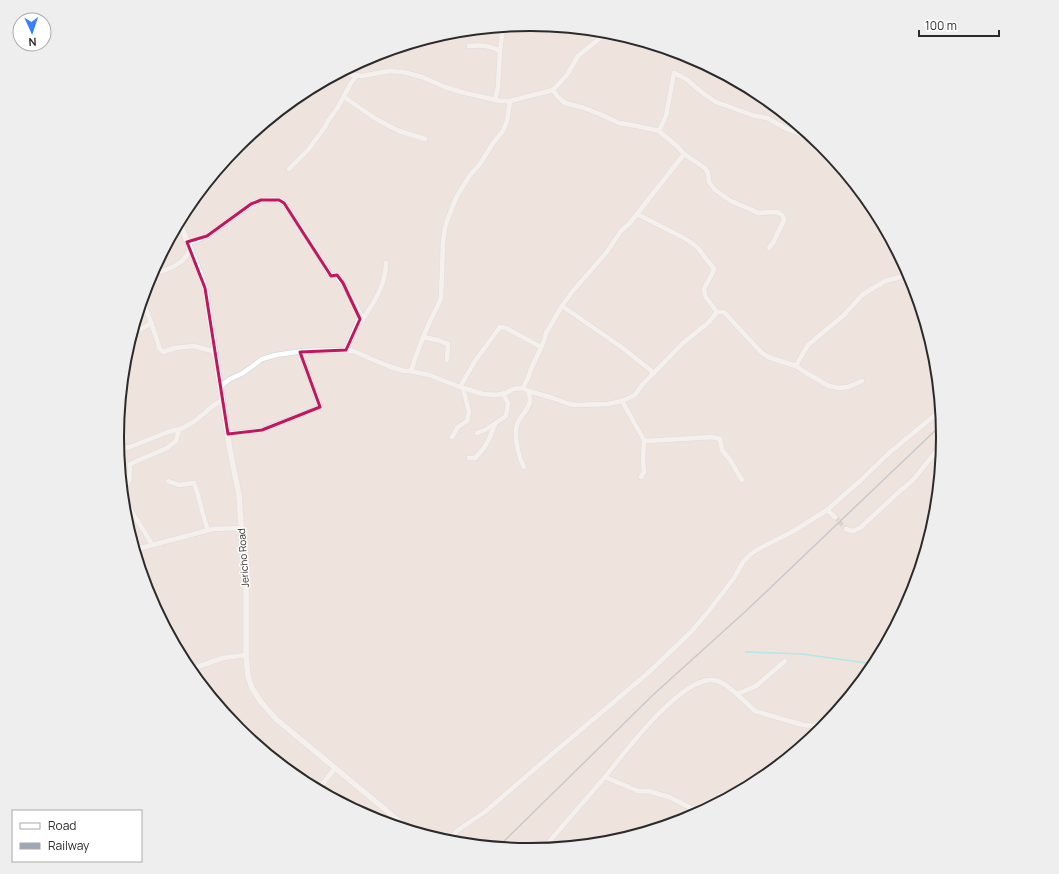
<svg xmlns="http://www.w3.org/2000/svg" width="1059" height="874" viewBox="0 0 1059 874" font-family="Manrope,sans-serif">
<rect width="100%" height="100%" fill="#eee4dd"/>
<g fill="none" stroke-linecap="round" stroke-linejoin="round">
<polyline stroke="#68ebf8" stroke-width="1.5" points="746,652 802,654 874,664"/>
<polyline stroke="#c7bfb9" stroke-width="4.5" stroke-dasharray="4.5 2" stroke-linecap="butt" points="835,517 846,529"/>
<g stroke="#d2d9e5" stroke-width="6">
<g id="minor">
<path d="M 469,46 C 480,45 490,45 500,51"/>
<polyline points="340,72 353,75 362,76 389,71 403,72 422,77 445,87 461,92 500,101 510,101 553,90 567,75 578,56 600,38 612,32"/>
<polyline points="553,90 558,97 565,103 584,108 602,115 619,123 637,126 659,131 678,147 684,154 705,168 708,173 709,182 715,190 731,201 752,210 758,213 776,212 779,213 783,216 784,220 773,243 769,248"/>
<polyline points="344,97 376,119 399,131 425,139"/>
<polyline points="495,100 498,87 500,51 502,35 504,26"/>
<polyline points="659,131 666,116 674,73 686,79 704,94 716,102 755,116 767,118 787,129 813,139 822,145"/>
<polyline points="289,169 308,150 325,127 328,121 338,107 351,83 357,75"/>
<polyline points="637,214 684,238 697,247 714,269 713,272 704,289 705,296 717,312"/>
<polyline points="187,242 196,241 207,236 251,204 261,200 274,199 279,200 284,203 310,241 329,273 332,275 337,275 339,279 343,283 361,315 346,350"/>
<polyline points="149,276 173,267 182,261 191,250"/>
<polyline points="142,299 149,317 158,343 159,348 163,352 175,348 193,346 216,352"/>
<polyline points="562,306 620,346 654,373"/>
<path d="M 361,322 C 373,304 386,285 386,263"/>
<polyline points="131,334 152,323"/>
<polyline points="423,337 437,340 448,344 447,360"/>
<polyline points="796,366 802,355 808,345 844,315 862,295 885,281 900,277"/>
<path d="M 410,371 L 412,368 C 417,352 423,337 430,321 C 434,313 438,306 441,298 L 443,242 L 445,228 L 447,221 L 456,198 L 470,175 L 480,164 L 493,143 L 503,131 L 507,121 L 510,101"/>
<polyline points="221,386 230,379 243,373 262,359 276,355 303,351 346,350 353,351 388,366 404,371 410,371 429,375 460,387 483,394 496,395 506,393 513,389 523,388 528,391 553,398 569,404 577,405 608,404 622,401 635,395 642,385 683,343 709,322 717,312 724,312 761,352 768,357 796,366 803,371 829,386 839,388 848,387 862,381"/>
<polyline points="460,387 475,361 500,327 506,328 541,347"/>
<polyline points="523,388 528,378 531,369 544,341 546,333 562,306 572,292 606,253 621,231 630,223 637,214 684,154"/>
<polyline points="622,401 644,440 647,441 712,437 720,439 722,450 730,460 742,480"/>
<polyline points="477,433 485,430 506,416 508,403 503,394"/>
<polyline points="228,434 262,430 313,410 320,407 303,359 303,351"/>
<polyline points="452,437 458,427 467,421 469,412 463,388"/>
<polyline points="118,449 130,447 168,432 183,428 195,421 214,405 223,400"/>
<path d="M 469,458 L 475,458 C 486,448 490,438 495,424"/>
<path d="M 524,467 C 518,456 513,433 518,422 C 521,416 531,406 530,400 C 530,397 529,394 528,391"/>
<polyline points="641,477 644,472 643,461 644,440"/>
<path d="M 168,481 L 179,485 L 194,483 C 200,498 202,515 208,530"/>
<polyline points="827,510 860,481 889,453 940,411"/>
<polyline points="846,529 853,531 860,528 900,491 913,480 942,444"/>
<path d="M 152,545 C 143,527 128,510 122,491 L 129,481 L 130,464 L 167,448 L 176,441 L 179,429"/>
<polyline points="134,548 141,548 213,529 241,528"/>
<polyline points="785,661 756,686 737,694 755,711 803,725 814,726 822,728"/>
<polyline points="185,665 194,668"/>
<polyline points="197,680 195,674 194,668 223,658 246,655"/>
<path d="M 605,777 C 624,753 679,680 711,680 C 722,680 729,688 737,694"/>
<polyline points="318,790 335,768"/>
<polyline points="447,841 458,830 486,811 551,755 648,673 690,633 708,612 734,578 743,562 751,554 760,548 792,532 827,510 835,517"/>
<polyline points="541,849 547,844 605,777 638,791 648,791 669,797 699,812"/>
</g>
</g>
<g stroke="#d2d9e5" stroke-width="7">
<path id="tertiary" d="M 179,221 C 188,244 198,265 205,288 L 230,450 L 239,495 L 242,539 L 246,575 L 246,655 L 248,676 L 252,688 L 261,702 L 276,719 L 410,830"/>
</g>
<use href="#minor" stroke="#fff" stroke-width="4.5"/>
<use href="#tertiary" stroke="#fff" stroke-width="5.5"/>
<polyline stroke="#9fa6b7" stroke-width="1.5" points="498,847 654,694 747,610 941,425"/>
</g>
<path d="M0 0H1059V874H0ZM 261,200 L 279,200 L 284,203 L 331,276 L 337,275 L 343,283 L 360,319 L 346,350 L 300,352 L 320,407 L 262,430 L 228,434 L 205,288 L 187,242 L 207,236 L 251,204 Z" fill="#eee4dd" fill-opacity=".55" fill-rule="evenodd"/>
<path fill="none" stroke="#c2185b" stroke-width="3" stroke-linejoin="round" d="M 261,200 L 279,200 L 284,203 L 331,276 L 337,275 L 343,283 L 360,319 L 346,350 L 300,352 L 320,407 L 262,430 L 228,434 L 205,288 L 187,242 L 207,236 L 251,204 Z"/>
<g text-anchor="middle" stroke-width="3" stroke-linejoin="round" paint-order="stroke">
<g font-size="10" fill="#2b2b2b" stroke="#fff">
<text transform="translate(243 558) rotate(-94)" y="4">Jericho Road</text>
</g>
</g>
<path d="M0 0H1059V874H0ZM124 437a406 406 0 1 1 812 0a406 406 0 1 1-812 0Z" fill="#eee" fill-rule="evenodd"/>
<path fill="none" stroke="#2b2b2b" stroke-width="2" d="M124 437a406 406 0 1 1 812 0a406 406 0 1 1-812 0Z"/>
<rect x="12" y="810" width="130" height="52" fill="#ffffff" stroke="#aaaaaa"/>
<rect x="20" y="823" width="20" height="6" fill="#ffffff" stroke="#aaaaaa"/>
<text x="48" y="830" font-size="12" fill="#2b2b2b">Road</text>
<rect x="20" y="843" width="20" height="6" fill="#9fa6b7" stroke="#aaaaaa"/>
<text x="48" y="850" font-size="12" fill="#2b2b2b">Railway</text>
<g transform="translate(32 32) rotate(177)"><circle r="19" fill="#ffffff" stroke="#aaaaaa"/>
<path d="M0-3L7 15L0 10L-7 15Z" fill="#3980ff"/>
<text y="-6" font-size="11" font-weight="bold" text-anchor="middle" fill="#2b2b2b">N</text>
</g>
<path d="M919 30v6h80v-6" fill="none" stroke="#2b2b2b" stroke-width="2"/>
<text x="925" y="30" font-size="12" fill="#2b2b2b" stroke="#ffffff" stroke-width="3" paint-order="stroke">100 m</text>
</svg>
